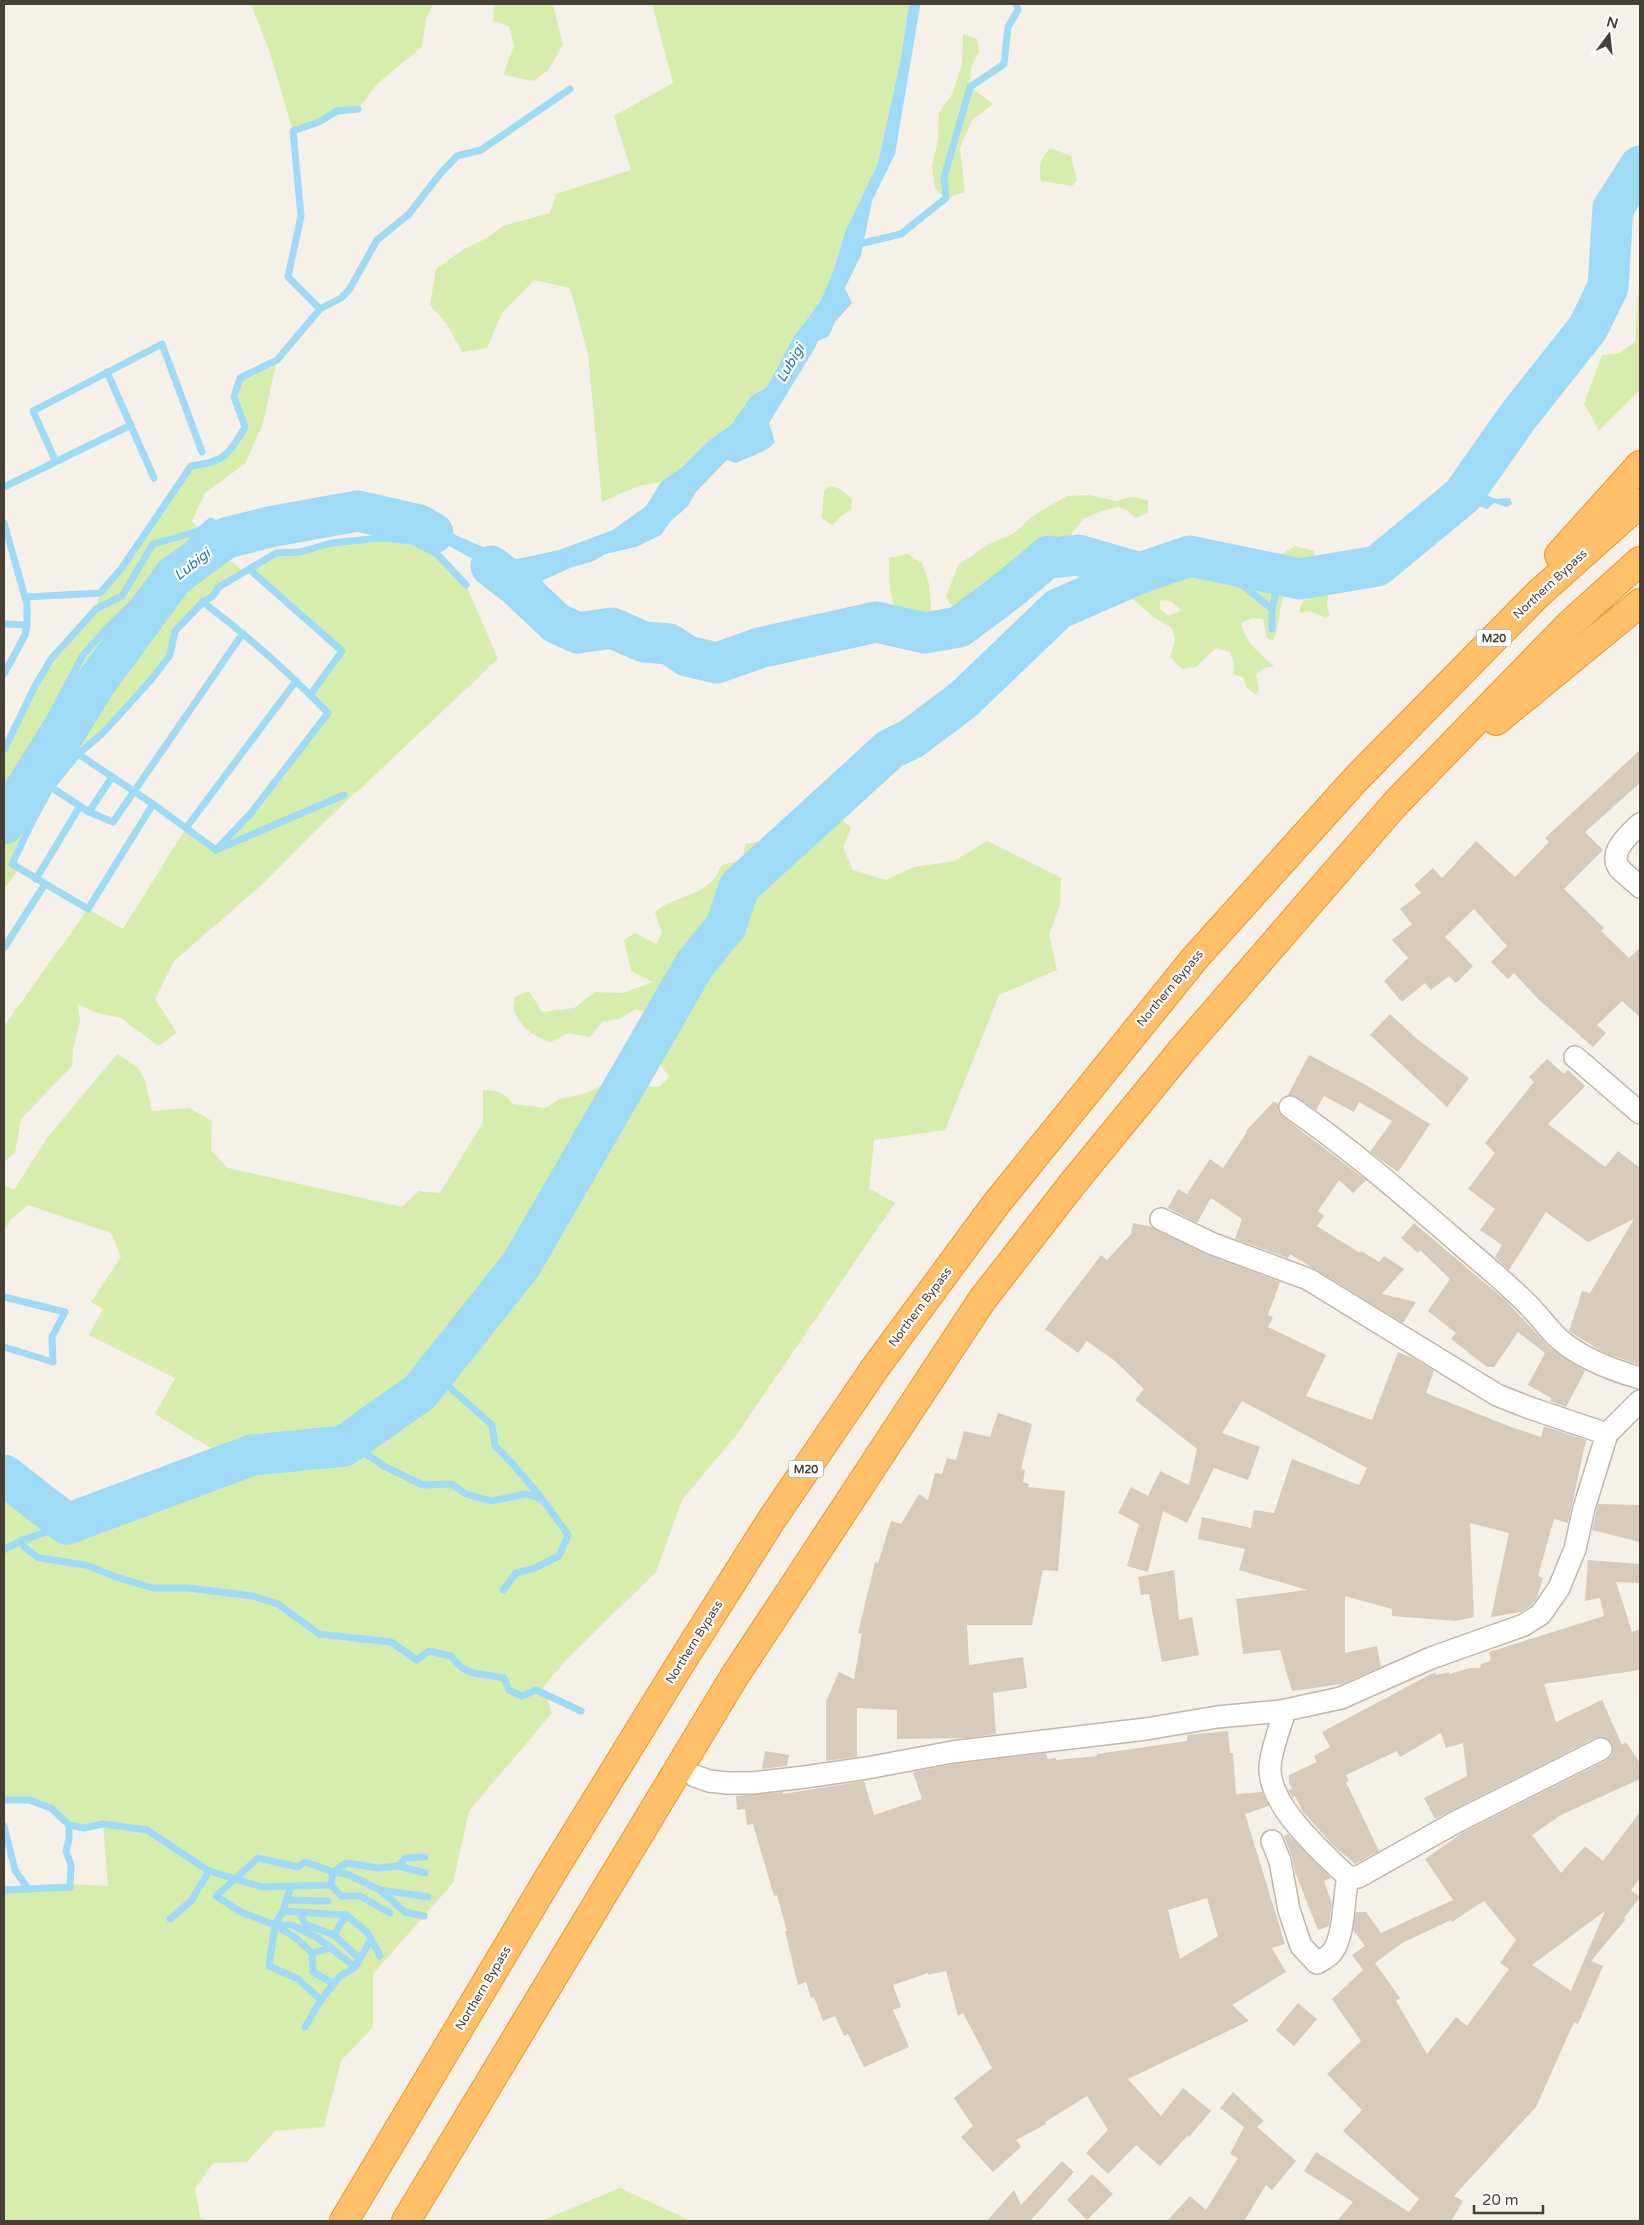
<svg xmlns="http://www.w3.org/2000/svg" width="1644" height="2225" viewBox="0 0 1644 2225" font-family="'Varela Round',sans-serif">
<rect width="100%" height="100%" fill="#f5f0e8"/>
<g fill="#d6edad" fill-rule="evenodd">
<polygon points="251,4 433,4 426,18 422,47 377,84 358,109 337,111 319,122 293,131 269,50"/>
<polygon points="494,4 553,4 563,45 547,71 534,81 503,75 514,46 509,26 493,21"/>
<polygon points="652,4 909,4 901,58 878,163 845,232 834,269 821,300 793,338 767,387 751,396 731,425 708,441 682,467 661,482 638,486 602,502 588,354 570,288 534,280 502,313 487,348 462,352 447,324 430,305 436,269 462,250 487,238 503,226 550,213 556,194 631,170 614,116 673,83"/>
<polygon points="963,34 977,39 979,52 971,67 970,87 993,104 972,120 960,148 965,192 946,198 935,189 932,166 938,140 939,113 952,94 962,65"/>
<path d="M 1050,148 L 1071,156 L 1077,180 L 1072,186 L 1041,181 C 1038,167 1040,159 1050,148 Z"/>
<polygon points="1640,264 1640,390 1599,430 1584,404 1602,355 1620,353 1635,342"/>
<path d="M 277,360 L 263,423 L 245,464 L 205,493 L 192,521 L 214,547 L 244,572 L 219,587 L 213,596 L 203,602 L 175,631 L 170,655 L 151,680 L 102,734 L 78,754 L 51,787 L 12,864 L 19,869 L 4,889 L 4,750 L 35,686 L 51,659 L 96,609 L 100,593 L 121,569 L 191,466 C 224,462 229,455 245,427 L 234,397 L 240,378 Z"/>
<polygon points="831,486 840,489 852,499 851,510 841,516 832,525 822,518 824,490"/>
<path d="M 1089,495 L 1116,501 L 1132,497 L 1148,500 L 1148,513 L 1136,518 L 1127,510 L 1118,507 L 1102,511 L 1083,519 L 1068,539 L 1090,539 L 1113,548 L 1130,564 L 1182,578 L 1202,573 L 1208,555 L 1251,562 L 1269,561 L 1295,546 L 1314,551 L 1315,558 C 1303,569 1289,582 1283,598 C 1278,613 1280,627 1273,641 L 1267,638 L 1263,619 L 1252,618 L 1241,623 C 1246,642 1258,653 1274,666 L 1264,668 L 1256,674 L 1259,689 L 1256,695 L 1247,688 L 1243,677 L 1233,674 L 1234,664 L 1230,652 L 1216,648 L 1196,667 L 1182,669 L 1170,656 L 1175,641 L 1172,628 L 1152,616 L 1134,600 L 1120,596 L 1095,578 L 1080,562 L 1052,558 L 1013,596 L 981,619 L 957,613 L 946,597 L 958,565 L 989,544 L 1013,534 L 1034,515 L 1067,496 ZM 1160,600 L 1171,601 L 1181,610 L 1169,616 L 1160,609 Z"/>
<polygon points="381,538 414,541 437,554 466,585 498,659 313,833 265,882 174,961 155,999 177,1033 158,1046 121,1018 97,1013 78,1004 80,1022 73,1050 72,1066 21,1119 15,1153 4,1162 4,1026 88,909 123,929 186,828 216,850 251,813 328,714 310,695 342,650 249,569 276,553 300,552 331,543"/>
<path d="M 908,554 L 922,563 L 929,584 L 932,617 L 920,640 L 905,638 L 899,631 C 898,621 895,613 893,603 C 889,588 889,574 889,558 Z"/>
<polygon points="1307,590 1321,590 1328,596 1327,607 1330,615 1326,618 1310,611 1300,613 1300,607 1305,600"/>
<path d="M 839,817 L 851,828 L 843,848 L 853,870 L 886,880 L 914,867 L 954,861 L 987,841 L 1061,878 L 1060,905 L 1049,934 L 1057,970 L 999,995 L 945,1130 L 874,1140 L 869,1188 L 895,1203 L 737,1434 L 682,1500 L 656,1572 L 569,1657 L 543,1687 L 552,1713 L 469,1811 L 453,1883 L 373,1974 L 373,2027 L 341,2061 L 324,2127 L 275,2131 L 247,2162 L 213,2163 L 195,2189 L 200,2217 L 209,2221 L 4,2221 L 4,1890 L 69,1887 L 70,1884 L 108,1886 L 103,1824 L 84,1828 L 69,1825 L 51,1808 L 29,1800 L 4,1800 L 4,1475 L 67,1524 L 234,1462 L 155,1414 L 175,1378 L 89,1335 L 103,1309 L 91,1302 L 121,1257 L 111,1233 L 28,1205 L 10,1220 L 4,1232 L 4,1185 L 14,1190 L 47,1138 L 117,1054 C 148,1070 144,1080 152,1111 L 189,1108 L 212,1121 L 211,1150 L 228,1168 L 402,1207 L 419,1191 L 440,1193 L 483,1122 L 483,1090 C 498,1090 504,1092 513,1104 L 546,1108 L 559,1099 L 583,1094 L 608,1083 L 659,1087 L 669,1077 L 658,1061 L 621,1062 L 621,1055 L 629,1041 L 655,1049 L 663,1038 L 653,1014 L 636,1009 L 619,1019 L 602,1022 L 590,1037 L 569,1033 L 551,1042 C 536,1039 518,1025 514,1009 C 513,1006 515,1001 515,997 L 529,991 L 542,1012 L 574,1008 L 595,992 L 623,993 L 653,982 L 631,971 L 624,940 L 635,933 L 656,944 L 662,933 L 655,912 C 672,898 695,897 711,882 C 716,878 718,870 722,865 L 743,860 L 745,844 L 760,841 L 792,859 L 816,841 Z"/>
<polygon points="620,2188 691,2221 541,2221"/>
</g>
<g fill="#9fdbf7">
<path d="M 909,4 L 920,4 L 920,6 L 895,154 L 872,201 L 861,255 L 845,288 L 852,303 L 835,322 L 829,336 L 818,341 L 815,348 L 769,423 L 775,442 C 766,453 749,456 736,463 L 727,460 L 723,464 L 696,492 L 688,506 L 670,522 L 661,535 L 636,547 L 605,554 L 594,561 L 570,568 L 531,586 L 525,593 L 519,597 L 498,592 L 491,577 L 480,563 L 420,530 L 379,516 L 398,513 L 424,513 L 435,526 L 513,560 L 559,550 L 613,530 L 646,506 L 661,482 L 682,467 L 708,441 L 731,425 L 751,396 L 767,387 L 793,338 L 821,300 L 834,269 L 845,232 L 878,163 L 901,58 Z"/>
<polygon points="1626,188 1627,204 1610,255 1599,235 1598,217 1611,199"/>
<path d="M 1609,268 C 1618,288 1614,295 1597,309 L 1595,295 Z"/>
<polygon points="1552,373 1552,381 1547,398 1503,437 1508,451 1507,461 1479,472 1483,458 1491,447 1503,437 1513,400 1525,387"/>
<path d="M 1474,479 L 1479,493 L 1497,499 L 1510,498 L 1512,504 L 1507,507 L 1494,503 L 1487,509 L 1472,504 L 1456,513 L 1441,526 L 1428,525 C 1440,493 1441,491 1474,479 Z"/>
<polygon points="608,620 626,623 636,631 681,637 704,654 726,659 721,667 714,673 696,669 658,650 640,651 604,629"/>
<polygon points="568,624 588,632 577,652 575,642 569,634 556,630"/>
</g>
<g fill="none" stroke-linecap="round" stroke-linejoin="round">
<g stroke="#9fdbf7" stroke-width="7">
<polyline points="855,245 901,234 946,198 944,177 970,87 1004,64 1008,27 1018,10 1016,4"/>
<polyline points="320,309 341,298 349,290 377,240 409,214 440,174 457,156 481,150 570,89"/>
<polyline points="107,372 154,478"/>
<polyline points="56,462 33,411 162,344 202,452"/>
<polyline points="4,487 131,425"/>
<polyline points="4,523 27,604 27,625"/>
<polyline points="1211,560 1272,609 1272,629"/>
<polyline points="249,569 342,651 310,695"/>
<path d="M 26,597 L 100,593 L 121,569 L 191,466 C 225,462 228,455 245,427 L 234,397 L 240,378 L 277,360 L 320,309 L 288,277 L 301,216 L 293,131 L 319,122 L 337,111 L 358,109"/>
<polyline points="203,602 213,596 219,587 276,553 300,552 331,543 381,538 414,541 437,554 466,585"/>
<polyline points="1272,609 1280,574"/>
<polyline points="4,624 27,625 25,635 4,674"/>
<polyline points="4,750 35,686 51,659 96,609 122,596 153,544 199,531 211,521 225,529 253,524 274,526"/>
<path d="M 78,754 L 102,734 L 151,680 L 170,655 L 175,631 L 203,602 C 248,636 289,673 328,713 L 251,813 L 216,850"/>
<polyline points="36,779 51,787 78,754 153,804 216,850 344,795"/>
<polyline points="4,791 52,714 83,655 106,629 181,556 199,531"/>
<polyline points="4,808 11,812"/>
<polyline points="14,808 32,822 12,864 88,909 153,804"/>
<polyline points="89,812 112,777"/>
<polyline points="32,822 51,787 89,812 113,822 243,633"/>
<polyline points="186,828 296,681"/>
<polyline points="36,879 80,806"/>
<polyline points="4,948 45,884"/>
<polyline points="4,1297 65,1312 52,1337 53,1362 4,1347"/>
<path d="M 426,1385 L 447,1385 L 492,1425 L 495,1446 C 522,1472 547,1504 568,1535 L 559,1556 L 535,1568 L 516,1573 L 503,1590"/>
<polyline points="344,1446 359,1449 384,1466 423,1485 451,1484 466,1494 491,1501 526,1494 539,1498"/>
<path d="M 23,1539 L 24,1547 L 39,1558 L 86,1565 L 116,1577 L 153,1588 L 188,1588 L 253,1596 L 278,1604 L 319,1634 L 391,1642 L 417,1660 L 429,1651 L 451,1656 C 466,1678 480,1672 504,1678 L 509,1690 L 522,1696 L 536,1690 L 581,1711"/>
<path d="M 4,1550 C 23,1538 46,1533 67,1524"/>
<polyline points="4,1800 29,1800 51,1808 69,1825 84,1828 103,1824 147,1830 209,1871 262,1887 331,1885"/>
<polyline points="4,1826 15,1870 28,1889"/>
<polyline points="399,1866 425,1873"/>
<polyline points="333,1872 347,1874 380,1890 428,1897"/>
<polyline points="333,1872 346,1863 378,1868 399,1866 405,1858 425,1857"/>
<polyline points="291,1886 283,1911 346,1915 367,1932 380,1956"/>
<polyline points="4,1890 70,1887 71,1865 66,1851 69,1839 69,1825"/>
<polyline points="380,1890 405,1912 424,1916"/>
<polyline points="286,1900 328,1901"/>
<polyline points="283,1911 275,1925 269,1966 298,1979 321,2000 305,2027"/>
<polyline points="300,1913 305,1924 334,1935 360,1959"/>
<polyline points="170,1919 191,1901 209,1871"/>
<polyline points="275,1925 292,1925 318,1938 355,1967"/>
<polyline points="334,1935 346,1915"/>
<polyline points="312,1953 330,1948"/>
<polyline points="334,1984 313,1972 312,1953 296,1938 275,1925 241,1912 216,1896 258,1858 298,1867 305,1862 333,1872 331,1885 341,1896 360,1896 390,1913"/>
<polyline points="321,2000 339,1977 355,1967 371,1939"/>
</g>
<g stroke="#9fdbf7" stroke-width="41">
<polyline points="491,566 518,587 556,623 578,633 612,628 644,642 669,644 687,656 717,663 759,648 876,622 925,633 959,627 1011,588 1049,556 1052,558 1078,555 1140,573"/>
<polyline points="4,824 36,779 97,681 174,576 226,538 274,526 358,511 419,525 433,533"/>
<polyline points="4,1475 67,1524 252,1455 344,1446 420,1392 521,1265 695,964 726,926 739,887 890,749 911,739 963,700 1058,609 1140,573 1190,556 1300,579 1377,566 1462,496 1519,415 1588,328 1608,287 1613,208 1640,166"/>
</g>
</g>
<g fill="#d8cbbc" fill-rule="evenodd">
<polygon points="1640,750 1640,783 1585,832 1603,850 1564,889 1604,928 1601,931 1629,958 1640,948 1640,1017 1622,1001 1597,1025 1606,1033 1593,1047 1538,999 1514,973 1508,979 1491,962 1507,946 1474,909 1445,937 1473,966 1456,983 1449,976 1431,990 1425,983 1402,1002 1384,981 1408,958 1392,940 1412,924 1400,909 1421,893 1414,885 1433,868 1442,878 1476,841 1515,877 1549,842 1545,838"/>
<polygon points="1390,1014 1417,1039 1469,1078 1447,1107 1370,1035"/>
<polygon points="1309,1055 1368,1086 1430,1124 1398,1172 1370,1152 1392,1121 1359,1102 1354,1112 1324,1096 1316,1110 1297,1097 1288,1095"/>
<polygon points="1547,1059 1564,1074 1568,1070 1585,1086 1548,1124 1605,1167 1618,1151 1640,1168 1640,1365 1603,1352 1569,1331 1582,1291 1590,1293 1634,1219 1588,1242 1546,1212 1509,1270 1495,1257 1502,1245 1480,1230 1495,1209 1468,1189 1495,1153 1485,1143 1534,1082 1529,1077"/>
<polygon points="1274,1101 1278,1104 1278,1112 1283,1117 1366,1180 1353,1193 1339,1180 1318,1211 1324,1216 1317,1226 1360,1253 1361,1251 1379,1262 1384,1256 1404,1269 1382,1294 1416,1302 1403,1323 1290,1254 1288,1258 1235,1239 1242,1219 1211,1198 1197,1223 1168,1208 1178,1189 1187,1194 1210,1159 1223,1168 1247,1132 1246,1131"/>
<polygon points="1133,1223 1152,1227 1208,1255 1280,1282 1268,1315 1273,1317 1268,1327 1326,1355 1306,1396 1372,1420 1398,1352 1415,1359 1434,1371 1426,1393 1511,1427 1541,1437 1544,1426 1586,1440 1568,1523 1554,1519 1538,1576 1543,1578 1537,1598 1532,1605 1521,1612 1491,1617 1509,1533 1470,1523 1474,1617 1456,1621 1392,1616 1392,1609 1345,1596 1345,1653 1377,1646 1381,1667 1342,1684 1292,1691 1280,1650 1243,1654 1236,1599 1307,1590 1239,1570 1245,1549 1198,1539 1202,1517 1251,1528 1254,1510 1274,1513 1292,1459 1359,1485 1367,1468 1242,1401 1222,1433 1260,1447 1248,1480 1214,1468 1187,1523 1163,1511 1148,1572 1127,1566 1139,1524 1118,1513 1131,1487 1148,1496 1160,1471 1189,1485 1197,1449 1135,1400 1144,1389 1115,1361 1087,1341 1078,1353 1045,1329 1101,1255 1107,1260 1131,1234"/>
<polygon points="1414,1223 1505,1300 1551,1349 1585,1371 1566,1407 1550,1401 1551,1398 1528,1385 1545,1353 1518,1332 1494,1367 1487,1367 1451,1339 1456,1333 1428,1311 1450,1279 1420,1250 1418,1253 1401,1238"/>
<polygon points="998,1413 1032,1424 1021,1469 1025,1470 1023,1482 1029,1484 1028,1487 1065,1491 1058,1571 1043,1570 1032,1625 967,1625 969,1665 1023,1657 1027,1688 993,1693 996,1734 968,1738 897,1739 897,1710 857,1708 857,1757 826,1761 826,1701 839,1672 854,1679 862,1634 858,1633 875,1562 878,1563 891,1521 901,1524 919,1494 928,1500 935,1473 942,1474 947,1458 956,1460 964,1431 990,1437"/>
<polygon points="1598,1504 1640,1505 1640,1542 1592,1530"/>
<path d="M 1588,1560 L 1640,1564 L 1640,1583 L 1616,1582 L 1632,1632 L 1640,1629 L 1640,1670 L 1544,1684 L 1556,1722 L 1602,1700 L 1622,1745 L 1626,1742 L 1640,1763 L 1640,1779 L 1561,1815 L 1532,1835 L 1561,1873 L 1585,1846 L 1603,1861 L 1640,1812 L 1640,1878 L 1631,1890 L 1640,1897 L 1624,1918 L 1626,1919 L 1591,1961 L 1603,1966 L 1578,2024 L 1574,2022 L 1536,2107 L 1454,2196 L 1463,2201 L 1451,2221 L 1337,2221 L 1353,2202 L 1304,2171 L 1316,2152 L 1409,2212 L 1419,2199 L 1343,2131 L 1362,2110 L 1327,2074 L 1361,2041 L 1332,1999 L 1363,1970 L 1352,1955 L 1365,1946 L 1353,1930 L 1356,1912 L 1366,1912 L 1381,1933 L 1453,1900 L 1425,1859 L 1462,1833 L 1607,1760 L 1612,1755 L 1613,1749 L 1612,1743 L 1607,1738 L 1595,1738 L 1435,1819 L 1424,1798 L 1467,1776 L 1463,1743 L 1446,1748 L 1441,1733 L 1400,1757 L 1397,1751 L 1346,1775 L 1349,1781 L 1346,1782 L 1379,1851 L 1355,1864 L 1333,1845 L 1303,1812 L 1295,1796 L 1293,1797 L 1288,1790 L 1292,1789 L 1289,1782 L 1289,1775 L 1317,1762 L 1314,1756 L 1330,1747 L 1322,1732 L 1435,1672 L 1436,1675 L 1449,1672 L 1449,1674 L 1470,1668 L 1480,1668 L 1481,1664 L 1491,1661 L 1489,1652 L 1604,1616 L 1600,1598 L 1585,1601 ZM 1484,1901 L 1516,1940 L 1500,1963 L 1509,1969 L 1467,2026 L 1456,2017 L 1427,2054 L 1396,2001 L 1400,1998 L 1375,1963 L 1402,1943 L 1451,1920 L 1452,1922 ZM 1605,1911 L 1571,1991 L 1532,1965 Z"/>
<polygon points="1174,1570 1179,1620 1192,1617 1199,1655 1162,1662 1149,1594 1141,1595 1138,1577"/>
<path d="M 1228,1731 L 1230,1753 L 1233,1753 L 1236,1794 L 1262,1792 L 1269,1806 L 1245,1814 L 1285,1944 L 1272,1948 L 1286,1972 L 1232,2005 L 1249,2021 L 1128,2079 L 1161,2116 L 1183,2088 L 1211,2111 L 1189,2137 L 1188,2135 L 1160,2166 L 1136,2145 L 1108,2174 L 1086,2153 L 1108,2130 L 1087,2096 L 1045,2122 L 1046,2124 L 1016,2140 L 1021,2147 L 993,2172 L 961,2137 L 973,2126 L 954,2098 L 992,2068 L 963,2013 L 958,2016 L 946,1971 L 928,1975 L 928,1973 L 893,1985 L 901,2007 L 893,2010 L 909,2047 L 864,2067 L 848,2034 L 844,2036 L 835,2016 L 823,2021 L 814,1997 L 811,1998 L 806,1982 L 798,1985 L 785,1931 L 787,1931 L 777,1895 L 774,1896 L 753,1824 L 747,1825 L 745,1809 L 737,1810 L 736,1796 L 783,1792 L 783,1794 L 864,1781 L 874,1815 L 922,1799 L 913,1772 L 954,1764 L 1046,1753 L 1048,1759 L 1056,1758 L 1056,1760 L 1097,1756 L 1097,1754 L 1187,1741 L 1187,1735 ZM 1207,1898 L 1218,1936 L 1180,1959 L 1168,1910 Z"/>
<polygon points="765,1751 789,1755 787,1766 762,1769"/>
<polygon points="1288,1834 1331,1878 1324,1881 1332,1904 1329,1926 1318,1930 1295,1872 1292,1857 1284,1836"/>
<polygon points="1298,2003 1317,2019 1294,2046 1276,2030"/>
<polygon points="1233,2092 1264,2121 1257,2127 1296,2161 1272,2190 1266,2185 1244,2221 1167,2221 1190,2196 1206,2210 1238,2158 1230,2154 1244,2127 1220,2108"/>
<polygon points="1062,2161 1074,2172 1030,2221 987,2221 1014,2190 1021,2205"/>
<polygon points="1092,2174 1113,2194 1087,2220 1067,2200"/>
</g>
<g fill="none" stroke-linecap="round" stroke-linejoin="round">
<g stroke="#c2b7a9" stroke-width="24">
<g id="minor">
<path d="M 1640,824 C 1630,834 1608,851 1619,868 C 1625,875 1634,881 1640,887"/>
<polyline points="1575,1057 1640,1113"/>
<path d="M 1290,1107 C 1363,1157 1428,1217 1495,1274 C 1507,1285 1520,1296 1531,1308 C 1541,1318 1549,1330 1559,1339 C 1582,1359 1612,1370 1640,1378"/>
<polyline points="1161,1219 1213,1244 1308,1279 1497,1395 1530,1408 1607,1434"/>
<path d="M 1285,1711 C 1280,1727 1271,1750 1270,1767 C 1268,1805 1321,1851 1348,1877 L 1358,1877 L 1456,1822 L 1601,1749"/>
<polyline points="695,1776 709,1781 727,1783 752,1783 805,1777 867,1768 952,1752 1146,1729 1217,1717 1281,1711 1341,1698 1431,1658 1524,1625 1541,1614 1559,1588 1575,1549 1584,1508 1607,1434 1640,1401"/>
<path d="M 1272,1841 L 1280,1861 L 1289,1910 L 1301,1946 L 1317,1963 C 1322,1960 1330,1956 1333,1951 C 1345,1933 1343,1899 1348,1877"/>
</g>
</g>
<g stroke="#ec952b" stroke-width="30">
<g id="motorway">
<polyline points="1559,555 1640,465"/>
<polyline points="1496,721 1640,603"/>
<polyline points="344,2221 551,1874 682,1661 772,1519 875,1368 996,1204 1195,958 1355,780 1538,594 1640,503"/>
<polyline points="406,2221 734,1677 982,1300 1073,1183 1182,1050 1395,804 1569,625 1640,561"/>
</g>
</g>
<use href="#minor" stroke="#fff" stroke-width="21"/>
<use href="#motorway" stroke="#ffc069" stroke-width="28"/>
</g>
<g text-anchor="middle" stroke-width="4.5" stroke-linejoin="round" paint-order="stroke">
<g fill="#fff" stroke="#807972" stroke-width="1">
<rect x="1476.5" y="629.5" width="35" height="17" rx="4"/>
<rect x="788.5" y="1460.5" width="35" height="17" rx="4"/>
</g>
<g font-size="11" font-weight="bold" fill="#494035">
<text x="1494" y="642">M20</text>
<text x="806" y="1473">M20</text>
</g>
<g font-size="12" fill="#494035" stroke="#fff">
<text transform="translate(1550 584) rotate(-43)" y="4">Northern Bypass</text>
<text transform="translate(1170 988) rotate(-50)" y="4">Northern Bypass</text>
<text transform="translate(920 1307) rotate(-53)" y="4">Northern Bypass</text>
<text transform="translate(694 1642) rotate(-58)" y="4">Northern Bypass</text>
<text transform="translate(483 1988) rotate(-59)" y="4">Northern Bypass</text>
</g>
<g font-size="14" font-style="italic" fill="#2079a6" stroke="#fff">
<text transform="translate(790 363) rotate(-60)" y="5">Lubigi</text>
<text transform="translate(192 564) rotate(-38)" y="5">Lubigi</text>
</g>
</g>
<rect width="1644" height="2225" fill="none" stroke="#494035" stroke-width="10"/>
<g transform="translate(1609 35) rotate(15)" stroke="#ffffff" stroke-width="4" paint-order="stroke">
<path d="M0-4L9 19L0 12L-9 19Z" fill="#494035"/>
<text y="-8" font-size="14" font-weight="bold" text-anchor="middle" fill="#494035">N</text>
</g>
<path d="M1474 2205v8h69v-8" fill="none" stroke="#494035" stroke-width="2.5"/>
<text x="1482" y="2205" font-size="15" fill="#494035" stroke="#ffffff" stroke-width="4" paint-order="stroke">20 m</text>
</svg>
